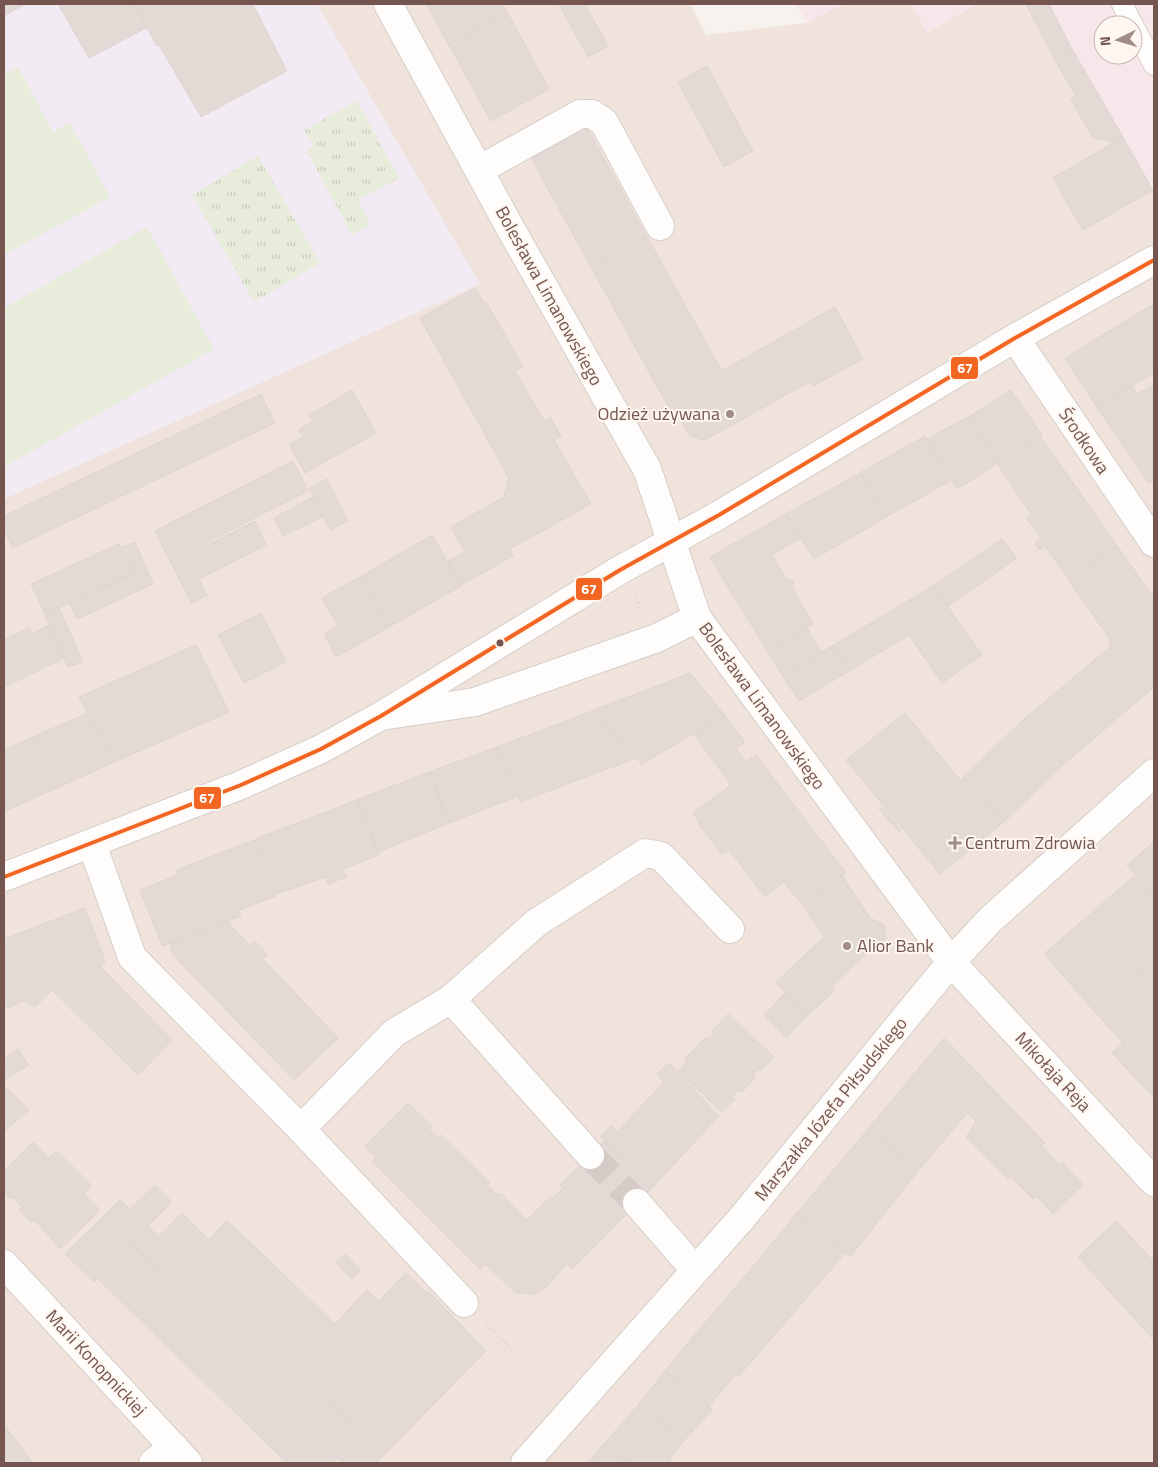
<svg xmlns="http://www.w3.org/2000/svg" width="1158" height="1467" viewBox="0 0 1158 1467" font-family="'Titillium Web',sans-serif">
<defs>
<pattern id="park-tufts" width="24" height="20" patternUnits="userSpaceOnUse" patternTransform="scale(1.25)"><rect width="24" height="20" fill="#e8ecda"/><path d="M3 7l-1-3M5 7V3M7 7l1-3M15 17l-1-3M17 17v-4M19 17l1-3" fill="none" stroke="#caccbd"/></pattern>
</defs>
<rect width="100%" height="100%" fill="#f7f2ee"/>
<polygon fill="#efe3dc" points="4,4 690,4 706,35 807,23 843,4 911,4 927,33 977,4 1049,4 1154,192 1154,1463 4,1463"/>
<polygon fill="#f2ebf4" points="4,4 317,4 480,284 4,499"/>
<g fill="#f8e7ea" fill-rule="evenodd">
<polygon points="795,4 843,4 808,23"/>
<polygon points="911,4 977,4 927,33"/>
<path d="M 1049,4 L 1154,4 L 1154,189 L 1072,49 ZM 1103,25 L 1133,25 L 1133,55 L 1103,55 Z"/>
</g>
<g fill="url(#park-tufts)">
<polygon points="357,101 399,178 358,200 371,225 352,235 307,151 314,147 304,130"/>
<polygon points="258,156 320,263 254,302 192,195"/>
</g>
<g fill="#e8ecda">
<polygon points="18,67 53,132 70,123 110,197 4,255 4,74"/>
<polygon points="147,227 214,349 4,467 4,308"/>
</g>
<g fill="#e4dad5" stroke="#e0d4d0">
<polygon points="4,4 25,4 4,16"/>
<polygon points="58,4 134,4 138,11 140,10 146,28 89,58"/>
<polygon points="134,4 253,4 287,71 201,117 159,45 157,46 143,21 144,20 140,10 138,11"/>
<polygon points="426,4 502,4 507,12 449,45"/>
<polygon points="559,4 585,4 608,46 588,57"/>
<polygon points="1026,4 1049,4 1072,49 1054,58"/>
<polygon points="507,12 549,89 491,121 449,45"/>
<polygon points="1072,49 1123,137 1114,142 1093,138 1071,99 1076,96 1054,58"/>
<polygon points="707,66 753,151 724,167 678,82"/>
<polygon points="587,128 647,237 591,267 531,158"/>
<polygon points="1123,137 1153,190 1083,230 1053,178"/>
<polygon points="647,237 722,371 835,307 863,359 813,386 811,381 705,440 690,436 674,408 670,410 591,267"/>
<polygon points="475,288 485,304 487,303 523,367 515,371 544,421 550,417 561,436 554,440 591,504 510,549 513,556 461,585 448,561 465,552 451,527 504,497 509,478 420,318"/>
<polygon points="1154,304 1154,373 1096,406 1065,358"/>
<polygon points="1154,385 1154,480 1149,483 1096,406 1132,386 1137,394"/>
<polygon points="352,390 376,433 305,473 289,444 303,437 299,430 313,421 309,415"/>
<polygon points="1011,390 1042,435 1000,462 968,417"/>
<polygon points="261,394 275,423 13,548 4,530 4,516"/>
<polygon points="968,417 1000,462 957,489 927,439"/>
<polygon points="925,436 950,481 886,517 860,473"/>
<polygon points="1040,436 1074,484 1031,514 998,465"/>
<polygon points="293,461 308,491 207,542 192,512"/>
<polygon points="860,473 886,517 814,559 786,514"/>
<polygon points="327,479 348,521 330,530 309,488"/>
<polygon points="1074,484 1117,546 1068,578 1045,546 1039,550 1035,543 1041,538 1026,518"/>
<polygon points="313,497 322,517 283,536 274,518"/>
<polygon points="190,513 207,545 255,521 266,545 199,579 207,595 192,604 155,531"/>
<polygon points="786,514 801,538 772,555 786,579 794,581 792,587 813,624 767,651 710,557"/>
<polygon points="432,535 461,586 389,627 360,577"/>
<polygon points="1002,539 1017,558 948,606 933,586"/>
<polygon points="135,542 142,558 128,564 133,573 45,614 31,584 119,544 121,548"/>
<polygon points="1117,546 1154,598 1154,687 1063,765 1023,720 1110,647 1110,639 1068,580"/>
<polygon points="142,558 153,584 77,619 70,603 134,573 130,564"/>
<polygon points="360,577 389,627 336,657 324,634 338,626 322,598"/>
<polygon points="933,586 982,655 942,683 909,635 849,671 834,645"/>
<polygon points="59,608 83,662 68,667 45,616"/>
<polygon points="261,613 286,662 244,683 218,635"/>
<polygon points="49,625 64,658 4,687 4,640 29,628 32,634"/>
<polygon points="807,628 821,652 783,676 767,651"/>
<polygon points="196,645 229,712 114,762 79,697"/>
<polygon points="834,645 849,671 799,701 783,676"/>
<polygon points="690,673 725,715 642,764 592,711"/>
<polygon points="592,711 636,758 520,802 497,747"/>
<polygon points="88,713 114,762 59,787 33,737"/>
<polygon points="905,713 961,781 963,777 1005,821 940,874 846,760"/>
<polygon points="725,715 745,742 736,749 746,762 756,755 846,873 803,905 783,882 765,897 729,850 722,854 698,823 699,821 693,813 731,785 694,734"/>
<polygon points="1023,720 1063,765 1005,821 963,777"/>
<polygon points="33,737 59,787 5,811 4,750"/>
<polygon points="497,747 516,797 449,823 429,772"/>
<polygon points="429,772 449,823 378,852 357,800"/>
<polygon points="357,800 379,855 343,869 346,877 328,884 325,877 277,894 256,839"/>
<polygon points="882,807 901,830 899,832 879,809"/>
<polygon points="255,840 276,896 239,910 241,916 162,946 140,890 178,875 176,870"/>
<polygon points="1154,842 1154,898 1127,865"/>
<polygon points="842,876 870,918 884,925 886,938 882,944 869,948 869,951 832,986 835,990 807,1016 776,982 824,937 803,905"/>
<polygon points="1134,876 1154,899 1154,960 1096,1013 1044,954"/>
<polygon points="85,908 105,961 101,967 172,1040 138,1075 52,990 35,1007 23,1001 5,1009 4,1006 4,939"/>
<polygon points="227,921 250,946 255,941 268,955 263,959 338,1038 294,1080 173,955 170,944"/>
<polygon points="1154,960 1154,1014 1123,1043 1096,1013 1097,1010"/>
<polygon points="785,993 807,1016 786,1038 764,1015"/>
<polygon points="728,1014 774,1057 761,1071 759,1069 752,1076 755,1078 742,1092 740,1090 732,1097 735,1099 722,1112 678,1071 687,1061 685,1059 706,1037 708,1039 714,1033 712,1031"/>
<polygon points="1154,1014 1154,1098 1112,1053"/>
<polygon points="944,1038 990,1086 918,1171 869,1128"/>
<polygon points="18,1049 29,1065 4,1080 4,1059"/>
<polygon points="669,1063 719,1116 650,1190 600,1136 611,1126 617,1132 664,1082 657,1074"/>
<polygon points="4,1086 29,1110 4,1131"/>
<polygon points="990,1086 1045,1143 1008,1179 966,1137 976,1122 967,1112"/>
<polygon points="408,1103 432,1126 429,1129 438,1138 441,1135 490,1183 487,1186 498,1195 500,1193 527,1220 551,1196 553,1198 563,1188 560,1185 604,1141 650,1190 572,1269 567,1264 545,1288 534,1294 516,1293 485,1264 480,1269 372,1161 376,1157 365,1146"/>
<polygon points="869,1128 918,1171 850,1257 797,1213"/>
<polygon points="33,1142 49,1158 57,1151 92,1186 84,1194 100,1210 60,1249 35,1220 32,1223 19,1210 22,1207 13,1197 11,1199 4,1192 4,1171"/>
<polygon points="1041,1146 1060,1165 1063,1163 1083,1185 1053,1214 1037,1196 1033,1199 1011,1177"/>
<polygon points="155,1185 172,1202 148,1226 159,1237 142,1254 103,1217 120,1200 130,1209"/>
<polygon points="182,1213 209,1240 227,1220 335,1324 367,1290 379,1301 406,1273 428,1294 398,1323 403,1328 332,1403 185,1263 168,1280 142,1254"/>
<polygon points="797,1213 845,1253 791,1316 745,1276"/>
<polygon points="103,1217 168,1280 185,1263 332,1403 353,1425 337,1442 345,1450 332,1463 287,1463 97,1278 94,1282 65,1254"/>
<polygon points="1116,1221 1154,1262 1154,1340 1078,1257"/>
<polygon points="345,1254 361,1270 351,1279 336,1262"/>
<polygon points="745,1276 791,1316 738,1377 692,1338"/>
<polygon points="429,1292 486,1351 376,1463 343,1463 337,1458 345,1450 337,1442 353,1425 332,1403 403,1328 399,1322"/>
<polygon points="692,1338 734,1376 709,1406 665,1371"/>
<polygon points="665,1371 709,1406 712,1410 684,1441 639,1404"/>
<polygon points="639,1404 684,1441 670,1458 671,1463 629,1463 604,1444"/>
<polygon points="4,1425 33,1463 4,1463"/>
<polygon points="604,1444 629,1463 587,1463"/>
</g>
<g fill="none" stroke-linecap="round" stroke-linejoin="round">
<polyline stroke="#d6cbc6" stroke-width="28" stroke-dasharray="28 14" stroke-linecap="butt" points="590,1155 637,1203"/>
<g stroke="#d6ceca" stroke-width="22">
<g id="service">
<polyline points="1122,4 1133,25"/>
<polyline points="1133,25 1154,65"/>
</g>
</g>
<g stroke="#d6ceca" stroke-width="30">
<g id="minor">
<polyline points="388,4 513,233 647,469 697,618 951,962 1154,1182"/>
<polyline points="479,170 580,114 592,114 604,122 660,226"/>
<polyline points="1015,338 1154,543"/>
<polyline points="381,716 475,702 657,638 697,618"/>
<polyline points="92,844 132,957 301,1129"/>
<polyline points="451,999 590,1155"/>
<polyline points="637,1203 695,1270"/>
<polyline points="464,1303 301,1129 394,1033 451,999 536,923 645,853 661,856 730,929"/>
<polyline points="153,1463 174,1447"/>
</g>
</g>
<g stroke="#d6ceca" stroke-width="30">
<g id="tertiary">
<polyline points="4,877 241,785 321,749 381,716 620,570 719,515 1015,338 1154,260"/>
<polyline points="4,1264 188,1463"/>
<polyline points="525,1463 741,1219 951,962 990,920 1154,773"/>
</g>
</g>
<g stroke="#dad1cf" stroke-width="3" stroke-dasharray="1 4" stroke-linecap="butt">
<polyline points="635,598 642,610"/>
<polyline points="487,1325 515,1353"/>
</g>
<use href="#service" stroke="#fefdfc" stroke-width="20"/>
<use href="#minor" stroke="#fefdfc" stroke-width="28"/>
<use href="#tertiary" stroke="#fefdfc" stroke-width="28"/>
<g stroke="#fef6f0" stroke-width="8">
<polyline id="bus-1" points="4,877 241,785 321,749 381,716 620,570 719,515 1015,338 1154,260"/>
</g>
<use href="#bus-1" stroke="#f26522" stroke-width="4"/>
</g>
<g fill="#a28c87" stroke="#fef6f0" stroke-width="2">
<circle cx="730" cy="414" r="5"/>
<path d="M952.5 835.5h5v5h5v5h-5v5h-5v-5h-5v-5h5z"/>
<circle cx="847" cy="946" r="5"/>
</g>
<circle fill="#74554f" stroke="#fef6f0" stroke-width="2" cx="500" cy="643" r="4.5"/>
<g text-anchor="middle" stroke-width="4" stroke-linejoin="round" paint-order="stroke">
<g font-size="18" fill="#74554f" stroke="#fef6f0">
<text transform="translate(549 296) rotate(61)" y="6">Bolesława Limanowskiego</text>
<text transform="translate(1084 441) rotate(56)" y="6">Środkowa</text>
<text transform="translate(762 706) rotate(54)" y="6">Bolesława Limanowskiego</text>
<text transform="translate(1053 1072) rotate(47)" y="6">Mikołaja Reja</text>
<text transform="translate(831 1109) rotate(-51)" y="6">Marszałka Józefa Piłsudskiego</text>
<text transform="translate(96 1363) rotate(47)" y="6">Marii Konopnickiej</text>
</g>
<g font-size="18" fill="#74554f" stroke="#fef6f0" text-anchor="start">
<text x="720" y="420" text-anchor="end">Odzież używana</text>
<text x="965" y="849">Centrum Zdrowia</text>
<text x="857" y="952">Alior Bank</text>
</g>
</g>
<g stroke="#fef6f0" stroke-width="2">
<rect x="950" y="356" width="29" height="24" rx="5" fill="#f26522"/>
<rect x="575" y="577" width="28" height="24" rx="5" fill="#f26522"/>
<rect x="193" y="786" width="29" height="24" rx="5" fill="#f26522"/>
</g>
<g font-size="14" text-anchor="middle" font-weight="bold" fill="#fff">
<text x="965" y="373">67</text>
<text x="589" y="594">67</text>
<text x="207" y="803">67</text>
</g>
<rect width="1158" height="1467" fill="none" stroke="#74554f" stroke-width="10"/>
<g transform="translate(1118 40) rotate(265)"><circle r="24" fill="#fef6f0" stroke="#c7b6b0"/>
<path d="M0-4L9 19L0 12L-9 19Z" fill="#a28c87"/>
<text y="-8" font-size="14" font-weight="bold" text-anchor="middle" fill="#74554f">N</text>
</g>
</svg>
